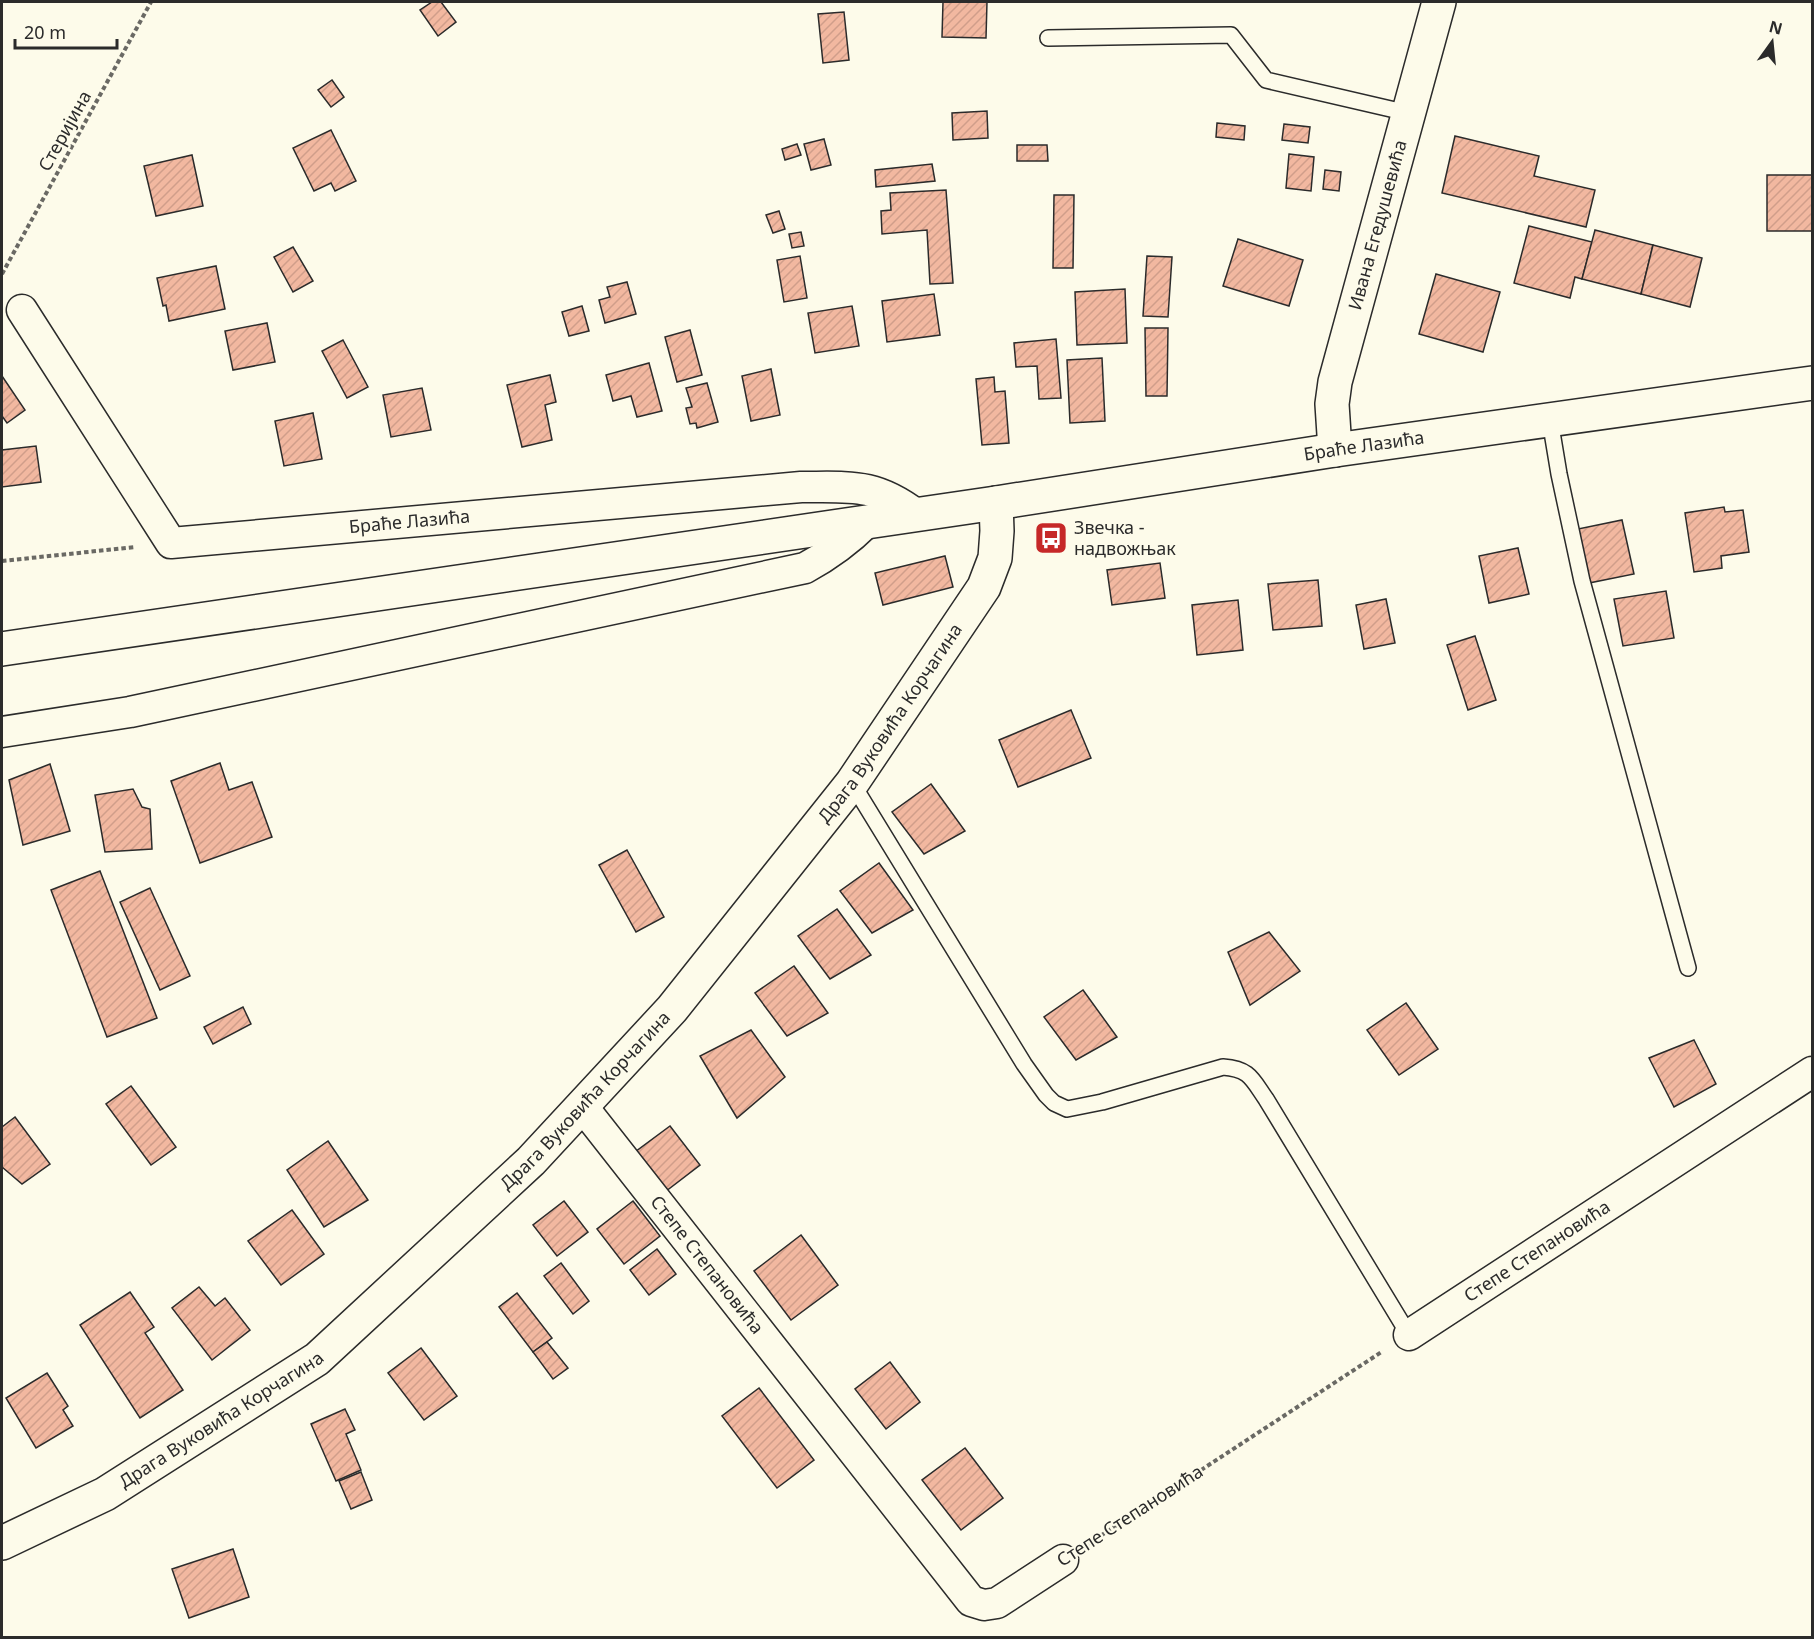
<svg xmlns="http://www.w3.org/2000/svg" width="1814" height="1639" viewBox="0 0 1814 1639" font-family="'Noto Sans',sans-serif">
<defs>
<pattern id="building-hatch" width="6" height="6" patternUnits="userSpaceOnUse" patternTransform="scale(1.5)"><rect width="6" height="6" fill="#f2b8a0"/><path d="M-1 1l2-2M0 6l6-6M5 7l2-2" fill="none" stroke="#d09e8a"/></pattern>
</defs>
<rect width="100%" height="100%" fill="#fdfbea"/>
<g fill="url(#building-hatch)" stroke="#2b2b2b" stroke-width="1.5">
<polygon points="432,2 441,2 456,22 438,36 420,10"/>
<polygon points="943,2 987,2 986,38 942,37"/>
<polygon points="844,12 849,60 823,63 818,14"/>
<polygon points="332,80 344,97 331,107 318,90"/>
<polygon points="987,111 988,138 953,140 952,113"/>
<polygon points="1217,123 1245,126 1244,140 1216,137"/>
<polygon points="1284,124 1310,127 1308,143 1282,140"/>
<polygon points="331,130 356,181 335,191 331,183 314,191 293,148"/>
<polygon points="1455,136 1539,156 1534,176 1595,190 1586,227 1442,193"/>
<polygon points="824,139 831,165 811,170 804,144"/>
<polygon points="797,144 801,155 785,160 782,149"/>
<polygon points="1017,145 1047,145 1048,161 1017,161"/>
<polygon points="1289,154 1314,157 1311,191 1286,188"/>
<polygon points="192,155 203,206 156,216 144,166"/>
<polygon points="932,164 935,181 876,187 875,170"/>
<polygon points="1325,170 1341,172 1339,191 1323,189"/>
<rect x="1767" y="175" width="45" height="56"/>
<polygon points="946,190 953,283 930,284 927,230 882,234 881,211 891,210 890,193"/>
<polygon points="1054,195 1074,195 1073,268 1053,268"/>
<polygon points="779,211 785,229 773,233 766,215"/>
<polygon points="1529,226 1592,242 1582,279 1575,277 1570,298 1514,283"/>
<polygon points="1595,230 1653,245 1641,294 1582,279"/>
<polygon points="801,232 804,246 792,248 789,234"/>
<polygon points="1238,239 1303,260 1289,306 1223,286"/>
<polygon points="1653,245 1702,258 1690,307 1641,294"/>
<polygon points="293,247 313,281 293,292 274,257"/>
<polygon points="800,256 807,298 784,302 777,260"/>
<polygon points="1147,256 1172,257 1168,317 1143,316"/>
<polygon points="216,266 225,309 169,321 166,305 163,306 157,278"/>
<polygon points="1436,274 1500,292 1483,352 1419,334"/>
<polygon points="627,282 636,314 605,323 599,300 610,297 607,287"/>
<polygon points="1125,289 1127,343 1077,345 1075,292"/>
<polygon points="934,294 940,335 887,342 882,301"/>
<polygon points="582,306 589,331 569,336 562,312"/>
<polygon points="852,306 859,346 815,353 808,313"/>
<polygon points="267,323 275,362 233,370 225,331"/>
<polygon points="1145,328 1168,328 1167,396 1146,396"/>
<polygon points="690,330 702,375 677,382 665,337"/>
<polygon points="1056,339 1061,398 1039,399 1037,366 1016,367 1014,343"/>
<polygon points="343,340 368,387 347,398 322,351"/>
<polygon points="1102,358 1105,421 1070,423 1067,360"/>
<polygon points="649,363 662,411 637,417 631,396 613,401 606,375"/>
<polygon points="771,369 780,415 751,421 742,376"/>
<polygon points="550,375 556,402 545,405 552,440 522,447 507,385"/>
<polygon points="2,376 25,410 7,423 2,416"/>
<polygon points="994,377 995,392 1005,391 1009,443 982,445 976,379"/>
<polygon points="707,383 718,422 697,428 696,423 690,424 686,408 692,407 686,388"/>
<polygon points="422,388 431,430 391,437 383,395"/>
<polygon points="313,413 322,459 284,466 275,421"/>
<polygon points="36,446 41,482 2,487 2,450"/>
<polygon points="1724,507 1725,512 1743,510 1749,552 1721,556 1722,568 1694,572 1685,513"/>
<polygon points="1622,520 1634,574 1584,584 1573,530"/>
<polygon points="1518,548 1529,594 1489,603 1479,556"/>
<polygon points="945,556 953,587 883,605 875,573"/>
<polygon points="1160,563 1165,598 1112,605 1107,570"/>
<polygon points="1318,580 1322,626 1273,630 1268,584"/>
<polygon points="1666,591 1674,638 1623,646 1614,599"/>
<polygon points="1386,599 1395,643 1364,649 1356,605"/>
<polygon points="1238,600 1243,650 1197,655 1192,605"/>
<polygon points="1475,636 1496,700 1468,710 1447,645"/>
<polygon points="1071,710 1091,758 1018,787 999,740"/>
<polygon points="220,763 229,790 252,782 272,837 200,863 171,781"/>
<polygon points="50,764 70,831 23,845 9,780"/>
<polygon points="931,784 965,831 924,854 892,812"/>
<polygon points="133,789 142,807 150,809 152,849 105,852 95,795"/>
<polygon points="627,850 664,917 636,932 599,865"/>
<polygon points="879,863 913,910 872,933 840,891"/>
<polygon points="100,871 157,1018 107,1037 51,890"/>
<polygon points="150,888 190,976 160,990 120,902"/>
<polygon points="837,909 871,955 830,979 798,936"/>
<polygon points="1269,932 1300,971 1250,1005 1228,952"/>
<polygon points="794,966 828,1013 787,1036 755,993"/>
<polygon points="1083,990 1117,1037 1076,1060 1044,1017"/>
<polygon points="1406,1003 1438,1049 1399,1075 1367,1030"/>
<polygon points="243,1007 251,1024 213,1044 204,1027"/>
<polygon points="751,1030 785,1077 737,1118 700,1056"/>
<polygon points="1694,1040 1716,1084 1674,1107 1649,1058"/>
<polygon points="131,1086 176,1147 151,1165 106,1104"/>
<polygon points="15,1117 50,1164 22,1184 2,1167 2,1127"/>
<polygon points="670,1126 700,1165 661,1195 631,1155"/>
<polygon points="328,1141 368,1200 324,1227 287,1170"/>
<polygon points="564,1201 588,1232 557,1256 533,1225"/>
<polygon points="633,1201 660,1236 624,1264 597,1229"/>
<polygon points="292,1210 324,1254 281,1285 248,1241"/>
<polygon points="801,1235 838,1285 791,1320 754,1271"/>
<polygon points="657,1249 676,1274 649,1295 630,1270"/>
<polygon points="561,1263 589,1301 573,1314 544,1276"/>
<polygon points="199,1287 215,1306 225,1298 250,1330 212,1360 172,1308"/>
<polygon points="130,1292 154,1327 145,1333 183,1390 140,1418 80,1325"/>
<polygon points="517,1293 552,1338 533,1352 499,1307"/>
<polygon points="547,1342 568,1368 553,1379 533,1352"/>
<polygon points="421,1348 457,1396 424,1420 388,1373"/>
<polygon points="890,1362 920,1402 886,1429 855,1389"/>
<polygon points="47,1373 68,1406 63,1410 73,1426 36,1448 6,1398"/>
<polygon points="759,1388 814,1460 777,1488 722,1416"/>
<polygon points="345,1409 355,1430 346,1434 361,1470 336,1481 311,1424"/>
<polygon points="965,1448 1003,1498 961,1530 922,1480"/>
<polygon points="361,1472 372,1500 351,1509 339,1481"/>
<polygon points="233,1549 249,1597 189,1618 172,1569"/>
</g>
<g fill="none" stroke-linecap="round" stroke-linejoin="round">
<g stroke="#2b2b2b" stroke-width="18">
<g id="lane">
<polyline points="1048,38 1231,35 1266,80 1408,113"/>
<polyline points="1550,420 1559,474 1582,581 1688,968"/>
<path d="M 852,783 L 1024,1064 L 1046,1095 L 1054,1103 L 1067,1109 L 1102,1102 L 1223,1067 C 1250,1069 1252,1079 1266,1099 L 1409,1335"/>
</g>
</g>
<g stroke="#2b2b2b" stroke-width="33">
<g id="street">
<path id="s1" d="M 22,310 L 171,543 L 801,487 C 852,487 875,483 917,515"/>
<path d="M 2,732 L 130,712 L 805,568 C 829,555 848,541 867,522"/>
<path id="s2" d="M 582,1106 L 971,1601 L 984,1605 L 997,1603 L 1063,1560"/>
<path id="s3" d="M 1409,1335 L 1812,1072"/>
</g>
</g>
<g stroke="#2b2b2b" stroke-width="36">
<g id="secondary">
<path id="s4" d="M 1335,450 L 1332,404 L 1335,382 L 1439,2"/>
<path id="s5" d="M 2,1543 L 105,1494 L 317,1359 L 531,1161 L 672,1009 L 852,783 L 984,587 L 995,558 L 997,531 L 996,503"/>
</g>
</g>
<g stroke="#2b2b2b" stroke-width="36">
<g id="primary">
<path id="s6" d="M 2,649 L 996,503 L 1335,450 L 1812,383"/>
</g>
</g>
<g stroke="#6a6964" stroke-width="4" stroke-dasharray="4.5 3" stroke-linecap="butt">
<polyline points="2,274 151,2"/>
<polyline points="2,561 135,547"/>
<polyline points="1088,1544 1383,1351"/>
</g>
<use href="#lane" stroke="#fdfbea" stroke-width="15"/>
<use href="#street" stroke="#fdfbea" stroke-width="30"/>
<use href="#secondary" stroke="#fdfbea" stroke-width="33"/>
<use href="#primary" stroke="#fdfbea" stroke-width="33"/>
</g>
<defs>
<g id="bus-square" transform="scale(1.725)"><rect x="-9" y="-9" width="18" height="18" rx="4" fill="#c62828" stroke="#fdfbea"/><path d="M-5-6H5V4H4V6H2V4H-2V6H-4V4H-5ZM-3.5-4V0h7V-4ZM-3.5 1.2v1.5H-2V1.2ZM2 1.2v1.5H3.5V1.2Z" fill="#fff"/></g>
</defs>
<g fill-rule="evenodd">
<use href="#bus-square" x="1051" y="538"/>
</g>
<g text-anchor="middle" stroke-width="4.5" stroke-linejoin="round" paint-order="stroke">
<g font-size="18" fill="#2b2b2b" stroke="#fdfbea">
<text transform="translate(65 131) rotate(-61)" y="6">Стеријина</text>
<text dy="6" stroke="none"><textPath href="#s4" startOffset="231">Ивана Егедушевића</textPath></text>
<text dy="6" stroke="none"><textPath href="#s6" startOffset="1377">Браће Лазића</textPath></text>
<text dy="6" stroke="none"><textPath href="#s1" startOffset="516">Браће Лазића</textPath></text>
<text dy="6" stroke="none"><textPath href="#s5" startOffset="1224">Драга Вуковића Корчагина</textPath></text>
<text dy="6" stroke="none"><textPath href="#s5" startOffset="738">Драга Вуковића Корчагина</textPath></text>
<text dy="6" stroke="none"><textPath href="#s3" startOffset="153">Степе Степановића</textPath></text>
<text dy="6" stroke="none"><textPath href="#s2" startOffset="202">Степе Степановића</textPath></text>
<text dy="6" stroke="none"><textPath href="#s5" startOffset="252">Драга Вуковића Корчагина</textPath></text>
<text transform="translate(1130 1516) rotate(-33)" y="6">Степе Степановића</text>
</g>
<g font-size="18" fill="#2b2b2b" stroke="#fdfbea" text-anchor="start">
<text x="1074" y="534">Звечка -<tspan x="1074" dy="21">надвожњак</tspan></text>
</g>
</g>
<rect width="1814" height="1639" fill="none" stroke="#2b2b2b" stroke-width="6"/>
<g transform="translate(1772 42) rotate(15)" stroke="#fdfbea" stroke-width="4.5" paint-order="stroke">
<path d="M0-4.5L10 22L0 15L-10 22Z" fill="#2b2b2b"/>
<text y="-9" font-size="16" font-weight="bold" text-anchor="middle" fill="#2b2b2b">N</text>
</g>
<path d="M15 39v9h102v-9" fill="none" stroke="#2b2b2b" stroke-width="3"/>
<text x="24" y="39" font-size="18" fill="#2b2b2b" stroke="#fdfbea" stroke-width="4.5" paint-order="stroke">20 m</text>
</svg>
